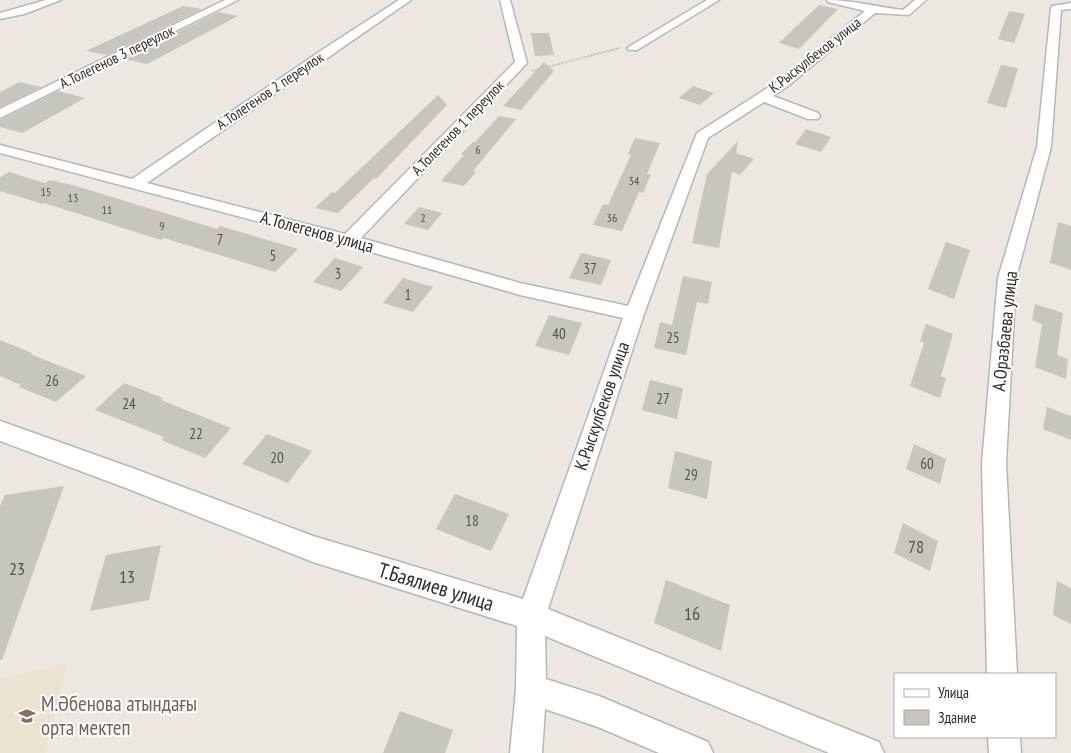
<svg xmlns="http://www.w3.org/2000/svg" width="1071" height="753" viewBox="0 0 1071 753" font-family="'PT Sans Narrow',sans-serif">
<rect width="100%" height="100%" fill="#ece7e0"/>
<polygon fill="#ebe3d2" points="67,664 45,753 0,753 0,679"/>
<g fill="#c8c5be">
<polygon points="819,5 838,9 799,49 779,43"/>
<polygon points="183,6 202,9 107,55 86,51"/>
<polygon points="1009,11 1025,14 1014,43 998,39"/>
<polygon points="218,12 238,16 147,64 124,59"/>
<polygon points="531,33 549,33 554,55 535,56"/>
<polygon points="544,62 554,71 521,110 503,106"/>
<polygon points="1001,65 1018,68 1006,108 987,103"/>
<polygon points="20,82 41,87 0,107 0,92"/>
<polygon points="693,86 714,93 700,105 679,98"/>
<polygon points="58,91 85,98 22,133 0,127 0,120"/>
<polygon points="438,95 447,105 376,179 374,178 338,213 315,208 332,192 335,193"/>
<polygon points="499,116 516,119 473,171 476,172 464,186 441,181 464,155 461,154 473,142 475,142"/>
<polygon points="806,129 831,137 821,152 795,144"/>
<polygon points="635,138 660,143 647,174 651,174 643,193 639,192 622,231 593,225 603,204 608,205 631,155 628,154"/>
<polygon points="738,141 736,153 754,159 740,175 732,172 719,248 692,243 707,174"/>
<polygon points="9,172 45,183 50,180 76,186 217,229 220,226 298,249 275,272 164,238 161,240 44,203 43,204 0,191 0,177"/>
<polygon points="419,207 442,213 428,230 404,224"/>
<polygon points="1058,222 1071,226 1071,270 1050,263"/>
<polygon points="946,242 970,250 954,299 928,289"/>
<polygon points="581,253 611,260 601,285 569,278"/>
<polygon points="335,258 363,267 341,291 313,282"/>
<polygon points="683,276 712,282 708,304 697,302 686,355 654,348 660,322 672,325"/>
<polygon points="403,278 433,287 413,312 383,303"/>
<polygon points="1035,304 1063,313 1057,355 1068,359 1066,379 1035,367 1042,324 1032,320"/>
<polygon points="549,315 582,323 569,355 535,346"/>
<polygon points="926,324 953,334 941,376 946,378 940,398 910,386 924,343 920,341"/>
<polygon points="0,340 32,353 30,354 86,376 56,402 19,387 21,385 0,376"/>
<polygon points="650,380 683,388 677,419 642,410"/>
<polygon points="124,383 163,398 161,400 231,428 205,458 161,440 164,437 95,410"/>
<polygon points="1047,407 1071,416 1071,440 1043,429"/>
<polygon points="267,434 312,451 288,483 242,464"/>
<polygon points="914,444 946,459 940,484 906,469"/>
<polygon points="675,451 712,461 707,499 668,488"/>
<polygon points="64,486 2,660 0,660 0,506 5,495"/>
<polygon points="455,494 509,514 491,551 436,529"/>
<polygon points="903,523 938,541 930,571 894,553"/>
<polygon points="161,545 149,600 90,611 106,555"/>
<polygon points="666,580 730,605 721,651 654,623"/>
<polygon points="1057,581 1071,588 1071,624 1053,615"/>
<polygon points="400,711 453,730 445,753 383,753"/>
</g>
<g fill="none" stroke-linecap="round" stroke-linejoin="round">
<g stroke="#b4b6be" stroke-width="3">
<g id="minor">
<polygon points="46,0 61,0 24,14 0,19 0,13"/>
<polygon points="225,0 238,0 0,118 0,109"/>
<path d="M 399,0 L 411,0 L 147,183 L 345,234 L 515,62 L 500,0 L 510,0 L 527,63 L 361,238 L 520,283 L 628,306 L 697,133 L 780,80 L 865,11 L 828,2 L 827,0 C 852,0 877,7 903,10 L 915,0 L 926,0 L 909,15 L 875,13 L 788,86 L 773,96 L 818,113 L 820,116 L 818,119 L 808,119 L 764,102 L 708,138 L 644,314 L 548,609 L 879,742 L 884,753 L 829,753 L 545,636 L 546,679 L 599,696 L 708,742 L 713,753 L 659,753 L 598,727 L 545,709 L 542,753 L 510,753 L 516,689 L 517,626 L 313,562 L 126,488 L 0,441 L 0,421 L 135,469 L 313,536 L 523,599 L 623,318 L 520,295 L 343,244 L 0,153 L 0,145 L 132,179 L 325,48 Z"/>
<polygon points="707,0 719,0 637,50 629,50 627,48"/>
<polygon points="1071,3 1071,9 1061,10 1051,147 1016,278 1006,463 1017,674 987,674 982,463 998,278 1037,147 1051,8 1052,6"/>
<polygon points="988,737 1020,737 1021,753 989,753"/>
</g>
</g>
<polyline stroke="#c4c4c4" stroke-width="2" stroke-dasharray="2 1" stroke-linecap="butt" points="532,71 620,48"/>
<use href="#minor" fill="#fff" fill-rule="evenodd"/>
</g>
<defs>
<g id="school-bare" transform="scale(1.35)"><path d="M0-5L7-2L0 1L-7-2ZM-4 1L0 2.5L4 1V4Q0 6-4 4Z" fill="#8d6e63" stroke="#fff" stroke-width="2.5" paint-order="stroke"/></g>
</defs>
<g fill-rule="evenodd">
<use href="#school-bare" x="27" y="716"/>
</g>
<g text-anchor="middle" stroke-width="4" stroke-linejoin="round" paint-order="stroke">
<g font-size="12" fill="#535250">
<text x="478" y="154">6</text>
<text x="634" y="185">34</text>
<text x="46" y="196">15</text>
<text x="73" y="202">13</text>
<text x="107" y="214">11</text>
<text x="423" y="222">2</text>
<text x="612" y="222">36</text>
<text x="162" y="230">9</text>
</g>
<g font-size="15" fill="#2c2c2c" stroke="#fff">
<text transform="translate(815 55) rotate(-38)" y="5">К.Рыскулбеков улица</text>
<text transform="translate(117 57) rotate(-26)" y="5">А.Толегенов 3 переулок</text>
<text transform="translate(270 91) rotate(-34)" y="5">А.Толегенов 2 переулок</text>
<text transform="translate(458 128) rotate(-46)" y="5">А.Толегенов 1 переулок</text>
</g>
<g font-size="15" fill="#535250">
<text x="220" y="245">7</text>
<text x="273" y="261">5</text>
<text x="590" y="274">37</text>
<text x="338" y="279">3</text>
<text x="408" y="300">1</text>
<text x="559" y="339">40</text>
<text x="673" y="343">25</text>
<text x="52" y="386">26</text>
<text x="663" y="404">27</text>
<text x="129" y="409">24</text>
<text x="196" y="439">22</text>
<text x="277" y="463">20</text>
<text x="927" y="469">60</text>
<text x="691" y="480">29</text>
<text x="472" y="526">18</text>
</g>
<g font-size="18" fill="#2c2c2c" stroke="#fff">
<text transform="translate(317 232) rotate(15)" y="6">А.Толегенов улица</text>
<text transform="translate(1005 331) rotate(-84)" y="6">А.Оразбаева улица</text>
<text transform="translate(602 406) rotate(-71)" y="6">К.Рыскулбеков улица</text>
</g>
<g font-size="18" fill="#535250">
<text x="916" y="553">78</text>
<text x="17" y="575">23</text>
<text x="127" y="583">13</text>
<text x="692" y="620">16</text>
</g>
<g font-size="21" fill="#2c2c2c" stroke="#fff">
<text transform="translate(436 587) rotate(17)" y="7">Т.Баялиев улица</text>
</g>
<g font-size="21" fill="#785e54" stroke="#fff" text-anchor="start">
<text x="41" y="711">М.Әбенова атындағы<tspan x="41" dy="24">орта мектеп</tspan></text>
</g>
</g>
<rect x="894" y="673" width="162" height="65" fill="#ffffff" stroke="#ababab"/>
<rect x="904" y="689" width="25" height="8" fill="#ffffff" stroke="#ababab"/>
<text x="938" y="698" font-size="15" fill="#2c2c2c">Улица</text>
<rect x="904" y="710" width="25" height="15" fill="#c8c5be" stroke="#ababab"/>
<text x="938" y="723" font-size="15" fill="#2c2c2c">Здание</text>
</svg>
